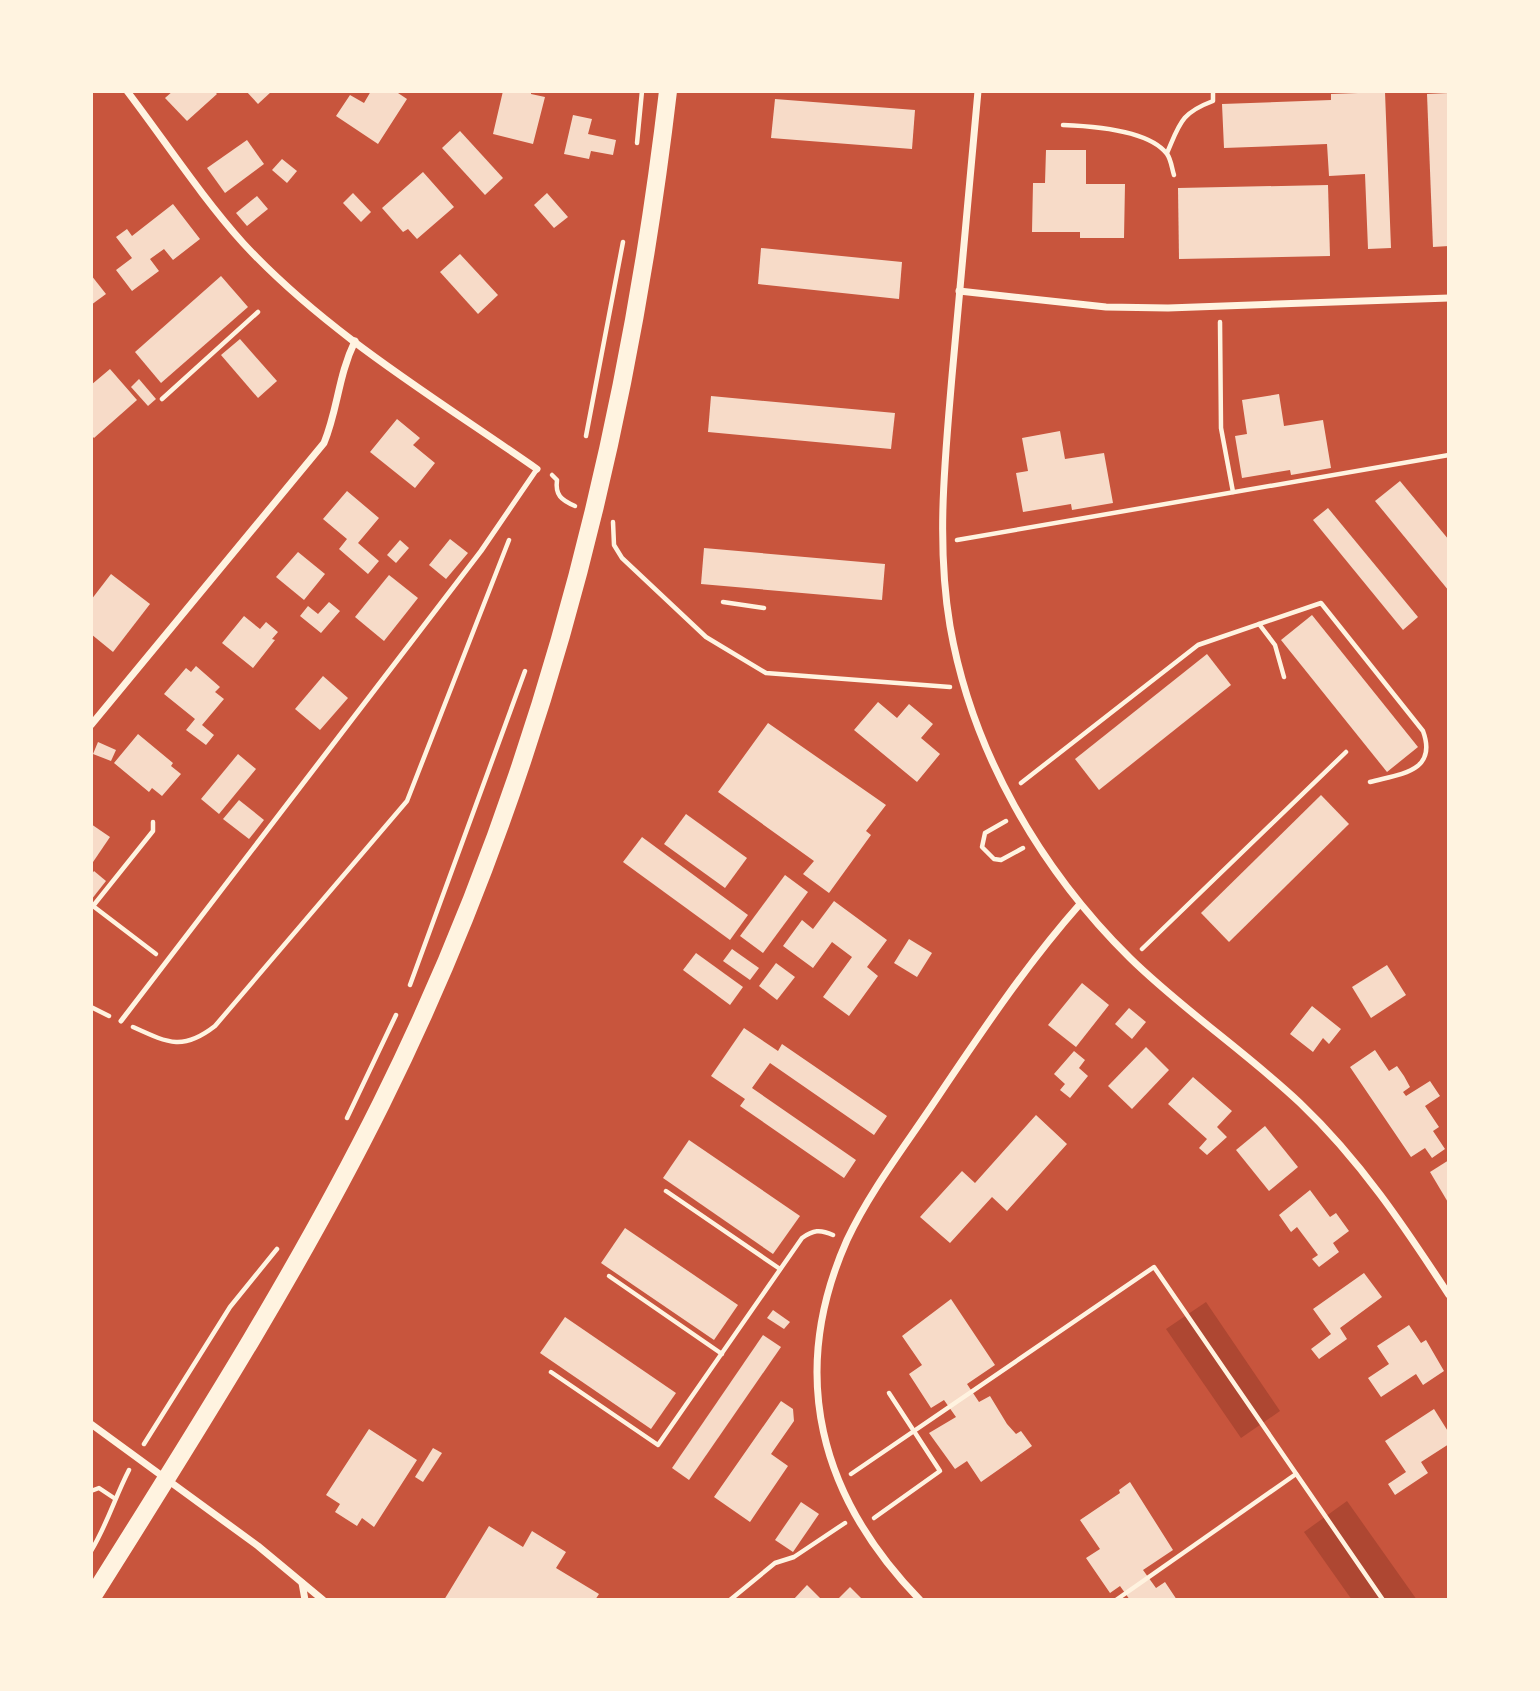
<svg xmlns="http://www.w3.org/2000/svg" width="1540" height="1691" viewBox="0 0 1540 1691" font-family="'Archivo Narrow',sans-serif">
<rect width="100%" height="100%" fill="#c8553d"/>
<g fill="#ae4732">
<polygon points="1206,1302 1280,1411 1241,1438 1166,1329"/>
<polygon points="1347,1501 1417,1600 1352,1600 1304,1532"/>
</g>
<g fill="#f7dbc8">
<polygon points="173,91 214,91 217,94 187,121 165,98"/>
<polygon points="246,91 272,91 258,104"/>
<polygon points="371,91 395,91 407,99 378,144 336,116 350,95 364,103"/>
<polygon points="503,91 531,91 531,94 545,97 533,144 493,134"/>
<polygon points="1385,92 1391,248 1368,249 1365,174 1329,176 1327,144 1224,148 1222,104 1331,100 1331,94"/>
<polygon points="1449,93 1449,246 1433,247 1427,94"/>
<polygon points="775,99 915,110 912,149 771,138"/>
<polygon points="573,115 592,119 588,134 616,140 613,155 591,151 589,159 564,154"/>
<polygon points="460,131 503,178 485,195 442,148"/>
<polygon points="247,140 264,164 225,193 207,168"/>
<polygon points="1046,150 1086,150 1086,184 1125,184 1124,238 1080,238 1080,232 1032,232 1033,183 1045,183"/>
<polygon points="282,159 297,171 287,183 272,170"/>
<polygon points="423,172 454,207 417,239 408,229 403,232 382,208"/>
<polygon points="1328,185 1330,256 1179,259 1178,188"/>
<polygon points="353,193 371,212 361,222 343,203"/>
<polygon points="547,193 568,217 554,228 534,205"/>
<polygon points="257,196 268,209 247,226 236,213"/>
<polygon points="173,204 200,239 173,260 164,249 150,259 159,271 132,291 116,270 132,258 116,237 127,229 132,236"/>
<polygon points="761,248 902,262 899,299 758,284"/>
<polygon points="460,254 498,295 478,314 440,272"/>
<polygon points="91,275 106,294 91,305"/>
<polygon points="221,276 248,307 161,383 135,352"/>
<polygon points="240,339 277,381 258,398 221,355"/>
<polygon points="110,369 137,400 94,438 91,435 91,385"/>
<polygon points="139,379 156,399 148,406 131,387"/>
<polygon points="1279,394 1284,426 1323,420 1331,468 1291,475 1290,470 1242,478 1235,436 1247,434 1242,400"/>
<polygon points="711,396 895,413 891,449 708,432"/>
<polygon points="397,419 420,438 413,445 435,463 415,488 370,452"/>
<polygon points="1060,431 1065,459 1104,453 1113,503 1072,510 1071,504 1023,512 1016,473 1028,471 1022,438"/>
<polygon points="1400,481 1449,540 1449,591 1375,501"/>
<polygon points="347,491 379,518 358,543 379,561 368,574 339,549 347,539 323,519"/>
<polygon points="1328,508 1418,617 1403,630 1313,520"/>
<polygon points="450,539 468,553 446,579 429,565"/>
<polygon points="400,540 409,548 396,563 387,555"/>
<polygon points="704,548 885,564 882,600 701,584"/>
<polygon points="298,552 325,574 304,600 276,577"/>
<polygon points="111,574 150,604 113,652 91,634 91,600"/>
<polygon points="389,575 418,598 384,641 355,617"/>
<polygon points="329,602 340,611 321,633 300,616 308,606 318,614"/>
<polygon points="1312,615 1418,747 1387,772 1281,640"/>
<polygon points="244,616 260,629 266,622 278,632 272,639 275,640 253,668 222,643"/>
<polygon points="1207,654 1231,685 1099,790 1075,759"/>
<polygon points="196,666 220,687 215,692 224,699 202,725 214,735 206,745 186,730 195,719 164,694 186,668 191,672"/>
<polygon points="323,676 348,698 320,730 295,709"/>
<polygon points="878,702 897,718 909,704 933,724 921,738 940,754 917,782 854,730"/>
<polygon points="768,723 886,805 866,831 871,835 829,893 803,874 814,861 718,792"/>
<polygon points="138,734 173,763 171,766 181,774 162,796 152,788 149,792 114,763"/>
<polygon points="98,742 116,750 111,761 93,754"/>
<polygon points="238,754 256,769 219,814 201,799"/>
<polygon points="1321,795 1349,824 1229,942 1201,913"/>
<polygon points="239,800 264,820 249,839 223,819"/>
<polygon points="686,814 747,858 725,888 664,844"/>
<polygon points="91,824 110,837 91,865"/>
<polygon points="642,837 748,915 730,940 623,862"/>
<polygon points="94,871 106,881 91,900 91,875"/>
<polygon points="785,875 808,892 763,953 740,936"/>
<polygon points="834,901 887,940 867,967 878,976 849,1016 823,997 852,957 832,942 813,968 783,946 802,920 813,929"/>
<polygon points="909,939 932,953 917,977 894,963"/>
<polygon points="732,949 759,968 750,980 723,961"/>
<polygon points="696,953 743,987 730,1005 683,970"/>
<polygon points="776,963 795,977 777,1000 759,986"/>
<polygon points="1387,965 1406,995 1371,1018 1352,987"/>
<polygon points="1082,983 1109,1005 1076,1047 1048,1025"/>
<polygon points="1312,1006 1341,1029 1329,1044 1323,1038 1313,1052 1290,1034"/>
<polygon points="1129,1008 1146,1022 1132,1039 1115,1024"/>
<polygon points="744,1028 778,1051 782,1044 887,1116 874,1135 770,1063 752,1088 856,1160 844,1178 740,1106 745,1099 711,1076"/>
<polygon points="1146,1047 1169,1070 1132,1109 1108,1086"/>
<polygon points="1375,1050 1389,1071 1397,1066 1404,1076 1410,1087 1403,1092 1406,1096 1430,1081 1440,1096 1425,1106 1439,1127 1433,1131 1445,1149 1432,1158 1425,1148 1411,1157 1350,1067"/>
<polygon points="1074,1051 1085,1060 1079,1068 1088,1076 1070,1098 1060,1090 1065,1084 1054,1074"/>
<polygon points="1193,1077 1232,1111 1217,1127 1227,1137 1207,1155 1199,1148 1207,1139 1168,1104"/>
<polygon points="1036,1115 1067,1144 1007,1211 992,1197 950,1243 920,1217 962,1171 975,1183"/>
<polygon points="1265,1126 1298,1167 1269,1191 1236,1150"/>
<polygon points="689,1140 800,1216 773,1254 663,1178"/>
<polygon points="1449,1160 1449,1204 1430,1172"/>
<polygon points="1310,1190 1330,1217 1336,1213 1349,1231 1333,1243 1339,1252 1319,1267 1312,1259 1318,1255 1297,1227 1291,1232 1279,1215"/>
<polygon points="625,1228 738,1305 714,1340 601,1263"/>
<polygon points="1364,1273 1382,1297 1340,1328 1347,1339 1319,1359 1311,1349 1331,1334 1313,1309"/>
<polygon points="951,1299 995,1365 967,1384 979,1402 990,1396 1007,1424 1016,1434 1021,1431 1032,1446 981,1482 967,1461 955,1469 929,1433 956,1417 944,1400 931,1408 909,1374 922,1365 902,1336"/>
<polygon points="773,1310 790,1322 784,1329 767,1318"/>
<polygon points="565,1317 676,1393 651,1429 540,1353"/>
<polygon points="1409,1325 1421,1343 1426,1340 1444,1371 1423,1385 1416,1374 1381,1397 1368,1378 1389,1364 1377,1346"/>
<polygon points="763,1335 781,1347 689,1480 672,1468"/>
<polygon points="781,1401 793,1409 794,1421 771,1454 788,1466 750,1522 714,1497"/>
<polygon points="1434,1409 1449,1433 1449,1444 1421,1462 1428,1473 1395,1495 1388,1484 1406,1472 1385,1441"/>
<polygon points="369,1429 417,1460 374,1527 362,1518 357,1526 335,1512 340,1504 326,1495"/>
<polygon points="433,1448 442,1453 423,1482 415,1477"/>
<polygon points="1130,1482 1173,1550 1143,1570 1156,1588 1165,1582 1177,1600 1130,1600 1120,1586 1110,1593 1086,1558 1100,1549 1080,1520 1120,1493 1119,1490"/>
<polygon points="801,1502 819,1514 793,1552 775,1540"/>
<polygon points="489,1526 523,1547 532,1531 566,1552 556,1568 599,1594 595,1600 444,1600"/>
<polygon points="807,1585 822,1600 793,1600"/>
<polygon points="850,1587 863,1600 837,1600"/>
</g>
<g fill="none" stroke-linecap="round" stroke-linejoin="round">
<g stroke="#fff3e0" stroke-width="4.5">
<path d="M 1063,125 C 1090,126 1149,130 1167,154 C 1171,159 1172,169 1174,175"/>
<polyline points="637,143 642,91"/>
<path d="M 1167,153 C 1180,123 1181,113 1213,101 L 1213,91"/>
<polyline points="1220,322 1221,428 1233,492"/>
<polyline points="162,399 258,312"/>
<polyline points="586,436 623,242"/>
<path d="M 552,475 L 557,480 C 555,495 561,500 575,506"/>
<polyline points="613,522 614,545 622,558 706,637 766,673 950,687"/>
<polyline points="957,540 1449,455"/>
<polyline points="723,602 764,608"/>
<polyline points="1259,624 1275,645 1284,677"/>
<path d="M 1021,783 L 1198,645 L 1321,603 L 1423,731 C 1438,772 1400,774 1370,782"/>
<polyline points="1006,821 985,833 982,847 994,859 1001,860 1023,848"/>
<polyline points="153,822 153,831 93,906 156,954"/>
<polyline points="1142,949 1346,752"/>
<polyline points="410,985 525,671"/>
<polyline points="91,1007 109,1016"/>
<path d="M 133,1027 C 168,1043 183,1051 215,1026 L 407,801 L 509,540"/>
<polyline points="347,1118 396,1015"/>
<polyline points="666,1191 780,1269"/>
<polyline points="609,1276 722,1354"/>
<path d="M 551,1372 L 658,1445 L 802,1238 C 813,1230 820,1229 833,1235"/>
<polyline points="144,1444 230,1307 277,1249"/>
<polyline points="851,1474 1154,1267 1383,1600"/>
<polyline points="91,1491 99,1488 114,1498"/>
<polyline points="874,1518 940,1471 889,1393"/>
<path d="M 91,1551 C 107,1525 115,1497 129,1470"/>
<polyline points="730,1600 775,1563 794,1557 845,1523"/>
<polyline points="1116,1600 1296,1474"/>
</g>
<polyline stroke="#fff3e0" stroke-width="5" points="121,1021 481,551 537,469"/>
<g stroke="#fff3e0" stroke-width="7">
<path d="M 127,91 C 165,141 201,196 243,243 C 326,333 437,399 537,469"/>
<path d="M 978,91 C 970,186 960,281 952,376 C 945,459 936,543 950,626 C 972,752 1040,869 1130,958 C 1183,1010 1246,1052 1300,1103 C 1360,1160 1404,1226 1449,1295"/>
<polyline points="959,291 1106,307 1168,308 1449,298"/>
<path d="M 91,725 L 324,443 C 338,409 338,376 355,341"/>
<polyline points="91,1424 258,1546 323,1600"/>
<polyline points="302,1583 305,1600"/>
<path d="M 920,1600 C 820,1497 787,1375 847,1240 C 870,1191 905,1146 935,1101 C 980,1034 1026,965 1080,904"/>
</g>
<path stroke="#fff3e0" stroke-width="18" d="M 91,1599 C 192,1438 296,1275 381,1104 C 538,788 627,440 668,91"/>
</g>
<rect width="1540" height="1691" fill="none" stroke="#fff3e0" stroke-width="186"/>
</svg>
